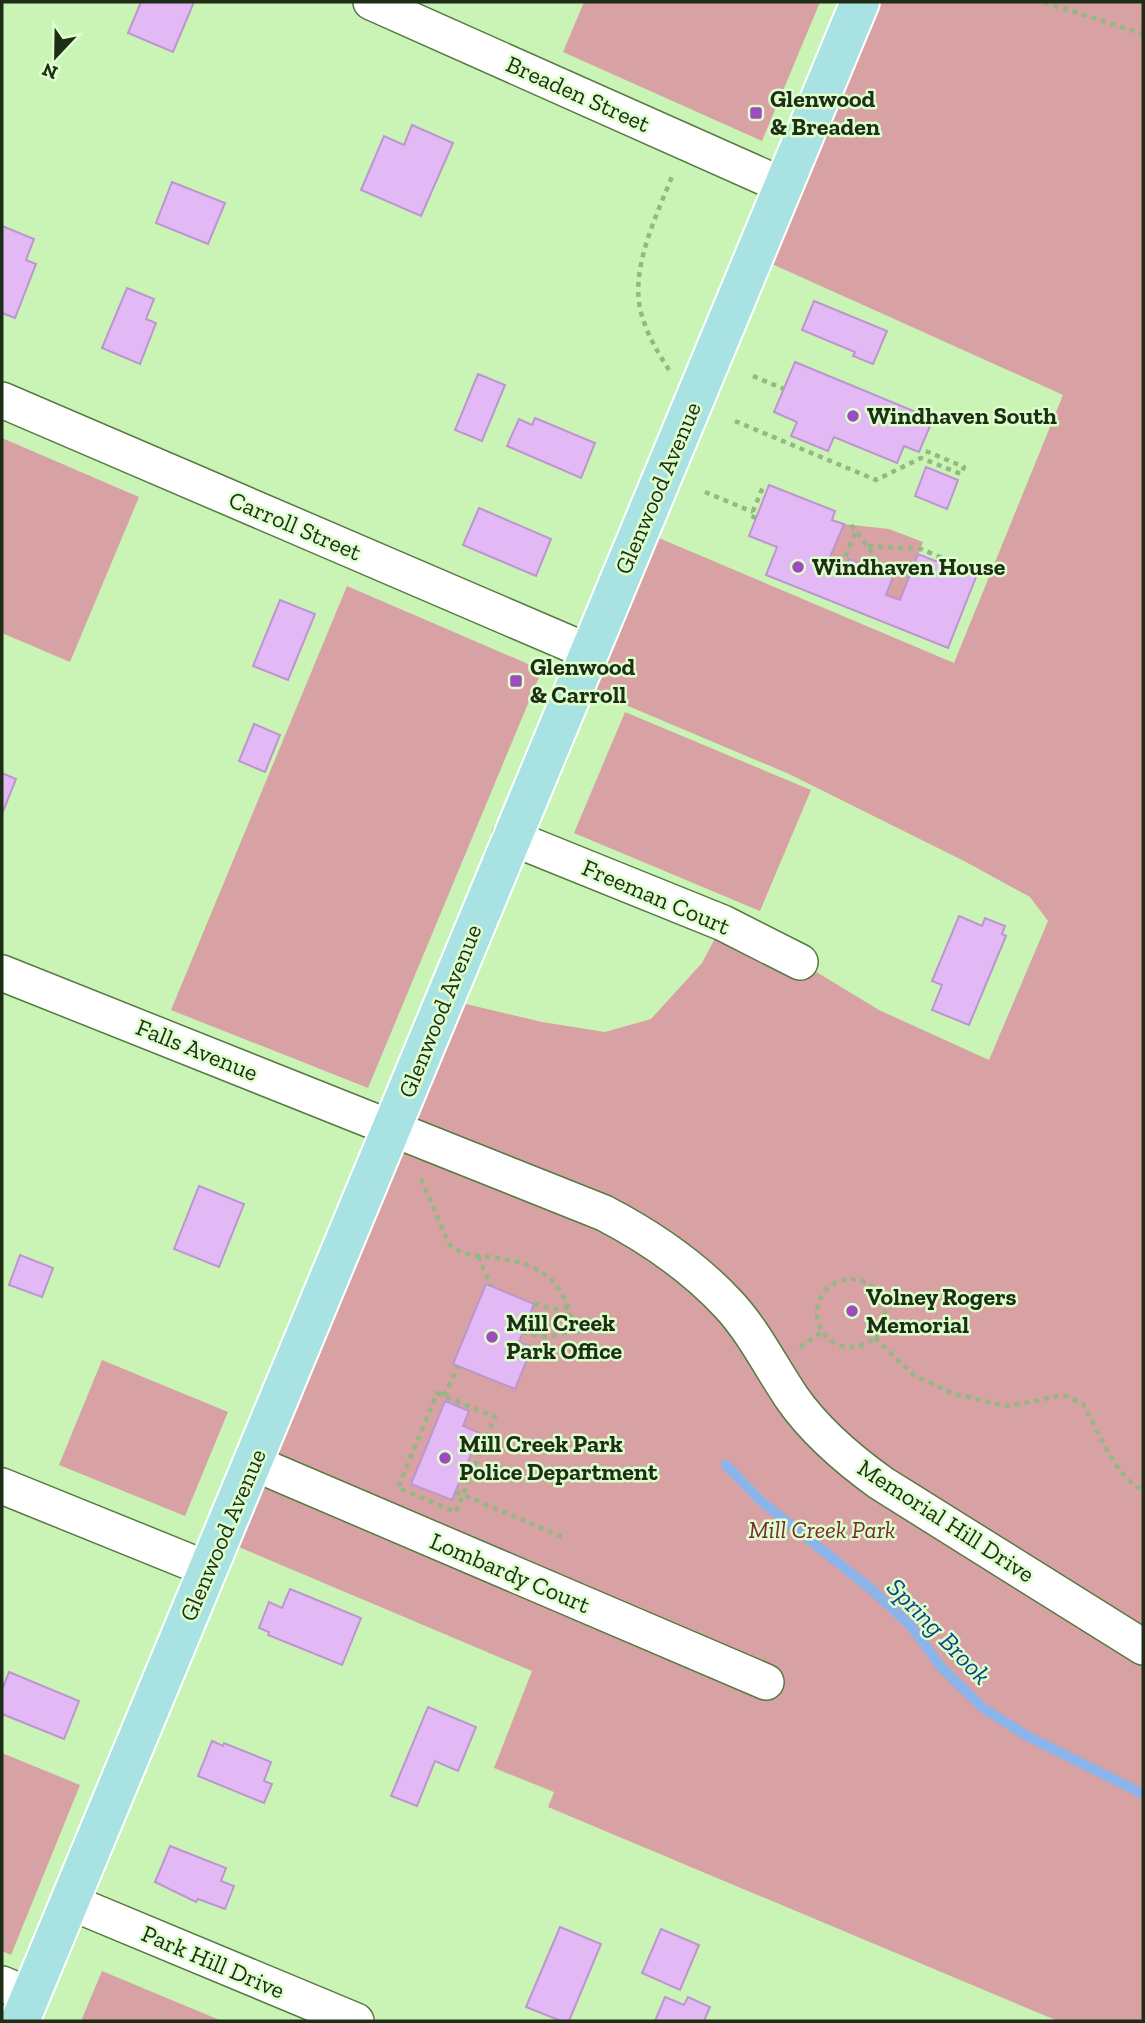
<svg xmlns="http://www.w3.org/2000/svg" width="1145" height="2023" viewBox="0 0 1145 2023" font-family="'Zilla Slab',serif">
<rect width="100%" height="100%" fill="#caf4b5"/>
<g fill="#d8a1a4">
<polygon points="584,2 820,2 762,141 563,52"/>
<polygon points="860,2 1143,2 1143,2021 1058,2021 548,1807 554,1792 494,1768 532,1671 220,1539 445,999 542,1022 605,1032 651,1019 702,963 723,923 800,962 879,1010 989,1060 1048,921 1030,897 964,861 789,774 576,684 640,530 954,663 1063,395 754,256"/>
<polygon points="2,438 139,497 70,662 2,633"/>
<polygon points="844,524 889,529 923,542 900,600 886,595 893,577 850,559 842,576 825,569"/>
<polygon points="347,586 542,670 368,1088 171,1010"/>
<polygon points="625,712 811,790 760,911 574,833"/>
<polygon points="102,1360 228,1412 185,1516 59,1465"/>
<polygon points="2,1753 80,1785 11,1955 2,1951"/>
<polygon points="102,1971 222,2021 81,2021"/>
</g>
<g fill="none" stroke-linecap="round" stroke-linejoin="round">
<polyline stroke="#8bb5ea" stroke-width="10" points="726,1465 761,1501 871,1589 911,1626 941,1667 983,1708 1027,1736 1143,1794"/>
</g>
<g fill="#e2b8f5" stroke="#bd95cf" stroke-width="2">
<polygon points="141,2 194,2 173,52 128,33"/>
<polygon points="412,125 453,143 421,216 361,190 384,136 404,145"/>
<polygon points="172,182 225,203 208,244 156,223"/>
<polygon points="2,226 34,239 26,260 36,264 15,318 2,313"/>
<polygon points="127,288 154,299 146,319 156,323 140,364 102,348"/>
<polygon points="814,301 887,331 873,364 853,356 855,352 802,330"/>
<polygon points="795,362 933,419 919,452 904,446 897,463 834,437 828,451 791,436 797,422 774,412"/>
<polygon points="478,374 505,385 482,441 455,430"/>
<polygon points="535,418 595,443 581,478 507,446 519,419 532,425"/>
<polygon points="926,467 958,480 947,509 915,496"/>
<polygon points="769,485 835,511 832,520 844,524 825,569 842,576 849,559 893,577 886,595 900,600 918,554 976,577 948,648 766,575 777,547 749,536"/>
<polygon points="479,508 551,539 536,576 463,545"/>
<polygon points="280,600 315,614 288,680 253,666"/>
<polygon points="254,724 280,735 265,772 239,761"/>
<polygon points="2,773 16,779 2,814"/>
<polygon points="959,916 982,926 985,918 1005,926 1002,934 1006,936 969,1025 932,1010 942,985 932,981"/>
<polygon points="199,1186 244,1204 219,1267 174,1249"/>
<polygon points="20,1255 53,1268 42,1297 9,1285"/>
<polygon points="486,1284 534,1304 519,1342 532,1347 515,1389 453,1364"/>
<polygon points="445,1401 469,1411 463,1426 480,1433 452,1500 411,1484"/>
<polygon points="290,1589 361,1618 342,1665 268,1635 269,1632 259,1628 269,1602 282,1608"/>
<polygon points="9,1672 79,1701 64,1739 2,1714 2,1690"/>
<polygon points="428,1707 476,1727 458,1771 435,1761 417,1806 391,1796"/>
<polygon points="212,1741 223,1746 224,1743 271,1762 264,1781 272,1784 264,1803 198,1776"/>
<polygon points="170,1846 226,1868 221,1881 234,1886 225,1909 198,1899 196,1902 155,1882"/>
<polygon points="560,1927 601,1944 569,2021 561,2021 526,2007"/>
<polygon points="661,1929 699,1945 680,1990 642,1973"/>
<polygon points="665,1997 684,2005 688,1997 710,2007 704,2021 655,2021"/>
</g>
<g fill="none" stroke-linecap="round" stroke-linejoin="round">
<g stroke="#567a41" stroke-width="38">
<g id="minor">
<polyline points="371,2 784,186"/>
<polyline points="2,400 589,652"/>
<polyline points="510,837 723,923 800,962"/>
<path d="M 2,973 L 604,1213 C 650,1237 693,1266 729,1305 C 754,1332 771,1367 792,1398 C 815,1431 849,1460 881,1483 L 1143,1647"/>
<polyline points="254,1463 766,1682"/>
<polyline points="2,1486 207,1569"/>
<polyline points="70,1902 356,2021"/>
<polyline points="2,1984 31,1996"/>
</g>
</g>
<g stroke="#fff" stroke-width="42">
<polyline id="major" points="20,2021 860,2"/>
</g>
<g stroke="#95b784" stroke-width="4.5" stroke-dasharray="5 5" stroke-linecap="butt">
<polyline points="1044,2 1143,34"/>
<path d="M 669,370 C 658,353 648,336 642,316 C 628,271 657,215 673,174"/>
<polyline points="753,376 784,389"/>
<polyline points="735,421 876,480 921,458 961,474 964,467 921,449"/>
<polyline points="705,492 753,512"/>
<polyline points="756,518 751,516 763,487"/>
<polyline points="851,525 890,576"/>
<polyline points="868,546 921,549 947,560 945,564"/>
<polyline points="838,575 856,531"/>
<path d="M 421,1179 L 449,1244 L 462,1253 C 496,1260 535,1256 558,1288 C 567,1301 572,1314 571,1330 L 582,1334"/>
<polyline points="478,1256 491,1286"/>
<circle cx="851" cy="1313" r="34"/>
<polyline points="534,1304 555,1309 569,1308"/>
<path d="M 522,1332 C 540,1337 555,1339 571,1330"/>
<path d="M 875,1338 L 914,1375 L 952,1393 L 1000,1405 L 1010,1406 L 1063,1395 L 1083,1404 C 1100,1434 1112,1472 1143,1491"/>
<polyline points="800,1347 823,1331"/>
<polygon points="437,1393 495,1417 456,1512 398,1488"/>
<polyline points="444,1396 458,1366"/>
<polyline points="456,1492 563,1537"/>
</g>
<use href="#minor" stroke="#fff" stroke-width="35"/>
<use href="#major" stroke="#a9e2e2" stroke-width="38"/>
</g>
<g fill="#9c4cbd" stroke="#dfc" stroke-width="2.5">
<rect x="749" y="106" width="14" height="14" rx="3.5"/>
<circle cx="853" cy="416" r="7"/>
<circle cx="798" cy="567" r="7"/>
<rect x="509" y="674" width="14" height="14" rx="3.5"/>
<circle cx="852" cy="1311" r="7"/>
<circle cx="492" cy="1337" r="7"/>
<circle cx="445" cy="1458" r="7"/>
</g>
<g text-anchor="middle" stroke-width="5" stroke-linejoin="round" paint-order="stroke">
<g font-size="24" fill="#1e2d15" stroke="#dfc">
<text transform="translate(578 94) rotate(24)" y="8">Breaden Street</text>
<text transform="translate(658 488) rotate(-67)" y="8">Glenwood Avenue</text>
<text transform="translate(295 526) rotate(23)" y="8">Carroll Street</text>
<text transform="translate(656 897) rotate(23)" y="8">Freeman Court</text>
<text transform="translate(440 1011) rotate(-68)" y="8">Glenwood Avenue</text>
<text transform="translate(197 1050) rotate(22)" y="8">Falls Avenue</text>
<text transform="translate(946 1521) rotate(33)" y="8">Memorial Hill Drive</text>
<text transform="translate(223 1535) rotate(-67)" y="8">Glenwood Avenue</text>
<text transform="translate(510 1573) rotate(23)" y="8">Lombardy Court</text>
<text transform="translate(213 1962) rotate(23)" y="8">Park Hill Drive</text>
</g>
<g font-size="24" font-weight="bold" fill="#1e2d15" stroke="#dfc" text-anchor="start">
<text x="770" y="107">Glenwood<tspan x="770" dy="28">&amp; Breaden</tspan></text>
<text x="867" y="424">Windhaven South</text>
<text x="812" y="575">Windhaven House</text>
<text x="530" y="675">Glenwood<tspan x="530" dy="28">&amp; Carroll</tspan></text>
<text x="866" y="1305">Volney Rogers<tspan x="866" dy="28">Memorial</tspan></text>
<text x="506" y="1331">Mill Creek<tspan x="506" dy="28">Park Office</tspan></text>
<text x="459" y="1452">Mill Creek Park<tspan x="459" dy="28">Police Department</tspan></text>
</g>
<g font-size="24" font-style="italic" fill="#7d2634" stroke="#dfc">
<text x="822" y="1538">Mill Creek Park</text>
</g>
<g font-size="26" font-style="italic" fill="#0c4584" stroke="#dfc">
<text transform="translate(939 1631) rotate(46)" y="9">Spring Brook</text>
</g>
</g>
<rect width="1145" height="2023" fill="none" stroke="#1e2d15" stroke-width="7"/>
<g transform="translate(56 56) rotate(202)" stroke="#ddffcc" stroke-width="5" paint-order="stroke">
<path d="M0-5L12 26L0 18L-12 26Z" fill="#1e2d15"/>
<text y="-10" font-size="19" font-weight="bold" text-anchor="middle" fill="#1e2d15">N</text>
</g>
</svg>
